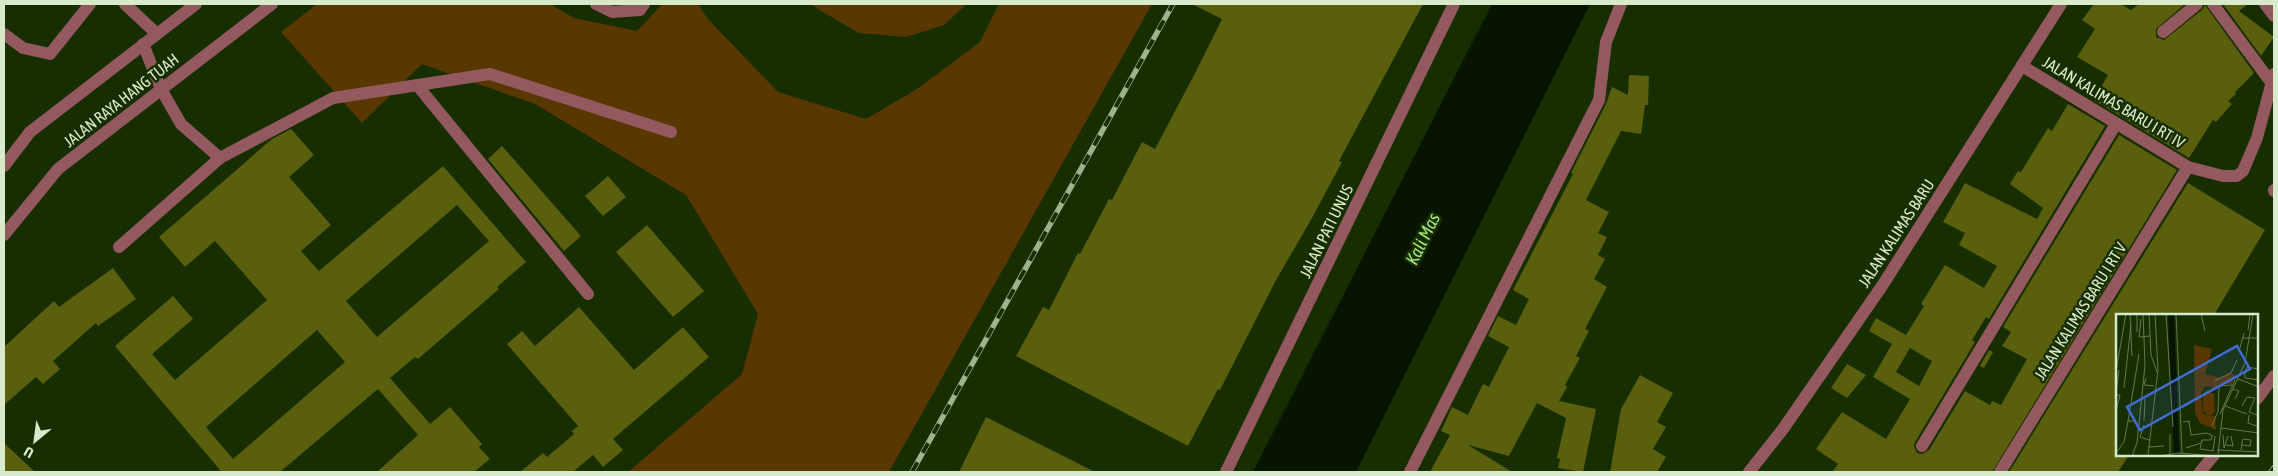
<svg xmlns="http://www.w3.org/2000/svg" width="2278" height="476" viewBox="0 0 2278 476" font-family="'Asap Condensed',sans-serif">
<rect width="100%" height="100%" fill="#162e00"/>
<g fill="#583700">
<polygon points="317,4 550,4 574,18 637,31 662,4 698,4 708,19 778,92 866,119 917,89 980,42 999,4 1152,4 889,472 628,472 742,374 758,314 686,195 535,104 422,64 362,123 281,32"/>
<polygon points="813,4 967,4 944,25 906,37 859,33 816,8"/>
</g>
<polygon fill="#071400" points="1492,4 1590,4 1356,472 1253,472"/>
<g fill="#5a5f0d" fill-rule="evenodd">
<polygon points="1192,4 1423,4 1339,161 1342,162 1312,218 1275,282 1220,390 1218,389 1188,446 1016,356 1043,307 1049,310 1078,253 1080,254 1109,199 1112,200 1142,142 1155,149 1192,79 1222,19"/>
<polygon points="2094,4 2121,4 2131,10 2139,4 2185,4 2156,29 2156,37 2164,40 2202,10 2205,5 2254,73 2235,92 2236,94 2228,101 2232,104 2216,122 2213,120 2189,158 2094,100 2108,75 2077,57 2095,29 2082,20"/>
<polygon points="2223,4 2248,4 2239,11 2274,37 2261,56"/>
<polygon points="1629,75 1649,76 1648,105 1645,105 1641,134 1621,131 1586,200 1609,212 1598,233 1607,237 1598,255 1605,259 1594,279 1607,287 1585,329 1589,331 1576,356 1580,358 1565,385 1567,387 1559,401 1596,409 1583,472 1558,468 1560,459 1557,458 1566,418 1537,403 1509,456 1468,445 1512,472 1430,472 1450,435 1441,431 1452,407 1468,415 1483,384 1489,387 1509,347 1488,336 1498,316 1516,325 1529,299 1513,290 1573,174 1571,173 1606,104 1612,87 1628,95"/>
<path d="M 2068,104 L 2105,126 L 1989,319 L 1986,317 L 1972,340 L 1975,342 L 1915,442 L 1914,446 L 1917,453 L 1922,454 L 1929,450 L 1965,391 L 1990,405 L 1992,401 L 2001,405 L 2027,359 L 2002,346 L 2011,332 L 2003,327 L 2119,135 L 2177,170 L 1992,472 L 1832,472 L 1838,464 L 1816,449 L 1842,412 L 1886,439 L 1910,399 L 1873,377 L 1892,344 L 1869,331 L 1876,318 L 1906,335 L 1924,306 L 1921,304 L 1945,265 L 1984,288 L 1997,266 L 1959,245 L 1965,233 L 1943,222 L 1965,183 L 2037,219 L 2043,208 L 2010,184 L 2018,171 L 2021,172 L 2048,128 L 2052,131 ZM 1910,348 L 1932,361 L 1919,386 L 1896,372 Z"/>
<path d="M 291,129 L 314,155 L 289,177 L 331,225 L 301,251 L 319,271 L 443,166 L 526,262 L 497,287 L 499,289 L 418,359 L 415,357 L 390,378 L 430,424 L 450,407 L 482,444 L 479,447 L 490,459 L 474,472 L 377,472 L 418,435 L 378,389 L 280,472 L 218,472 L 220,470 L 115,346 L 173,296 L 193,319 L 152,354 L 175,380 L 267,300 L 215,241 L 185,267 L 159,237 L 272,139 ZM 457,205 L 489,241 L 377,337 L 346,301 ZM 317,330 L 345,362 L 233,459 L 206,427 Z"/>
<polygon points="502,146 581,236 564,251 488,159"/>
<polygon points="608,176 626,197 603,216 585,196"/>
<polygon points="2188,183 2265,230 2214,315 2117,315 2117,455 2129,455 2118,472 2009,472"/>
<polygon points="647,225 704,291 673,317 616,252"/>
<polygon points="113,268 136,299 98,326 96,323 53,361 60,369 43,384 36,377 4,405 4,347 54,301 59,307"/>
<polygon points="579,307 634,370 683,327 709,357 613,439 623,450 603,467 593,455 573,472 520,472 543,453 547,457 574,434 572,431 578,426 507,344 522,331 535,346"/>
<polygon points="1989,350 1993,352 1984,368 1980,366"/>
<polygon points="1847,364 1866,375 1847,398 1831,388"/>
<polygon points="1640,375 1673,393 1657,422 1666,427 1653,449 1666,457 1657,472 1610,472 1621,409"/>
<polygon points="986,417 1095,472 959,472"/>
<polygon points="4,443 35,472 4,472"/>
</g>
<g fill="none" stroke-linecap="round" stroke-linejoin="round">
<g stroke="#94585f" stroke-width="12">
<polyline points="125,4 157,34"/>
<polyline points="596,4 612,12 640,10 644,4"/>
<polyline points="2213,4 2270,81"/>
<polyline points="2265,4 2274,16"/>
<polyline points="2163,32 2197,4"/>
<polyline points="4,34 23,48 50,54 90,4"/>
<polyline points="143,44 161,89 181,124 220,158"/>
<polyline points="2022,66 2188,167 2223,176 2237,176 2243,171 2257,138 2274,74"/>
<polyline points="417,85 588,294"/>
<polyline points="4,166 30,132 196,4"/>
<polyline points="2274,190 2274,191"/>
<polyline points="4,235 58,169 272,4"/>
<polyline points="119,247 220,158 333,98 490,74 671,132"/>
<polyline points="2257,399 2274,376"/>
<polyline points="1922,446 2116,124"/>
<polyline points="1226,472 1454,4"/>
<polyline points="1410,472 1599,100 1606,42 1621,4"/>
<polyline points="1749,472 1783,429 1882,286 2061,4"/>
<polyline points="2000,472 2188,167"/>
<polyline points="2200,472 2214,455"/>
</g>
<g stroke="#9db28d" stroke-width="5.5">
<g id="rail">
<polyline points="912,472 1173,4"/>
<polyline points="2271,472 2274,468"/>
</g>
</g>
<use href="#rail" stroke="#162e00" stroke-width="4" stroke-dasharray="11" stroke-linecap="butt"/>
</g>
<g text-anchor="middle" stroke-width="5" stroke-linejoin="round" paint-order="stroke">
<g font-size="16" fill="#d7ebca" stroke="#162e00">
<text transform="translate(121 100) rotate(-38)" y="6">JALAN RAYA HANG TUAH</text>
<text transform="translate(2114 102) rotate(31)" y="6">JALAN KALIMAS BARU I RT IV</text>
<text transform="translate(1326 231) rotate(-64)" y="6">JALAN PATI UNUS</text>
<text transform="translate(1896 233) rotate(-57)" y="6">JALAN KALIMAS BARU</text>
<text transform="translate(2080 311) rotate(-58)" y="6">JALAN KALIMAS BARU I RT V</text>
</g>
<g font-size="18" font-style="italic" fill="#a8e47c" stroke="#162e00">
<text transform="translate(1423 239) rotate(-64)" y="6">Kali Mas</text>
</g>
</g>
<g transform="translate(2116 314)">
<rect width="142" height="142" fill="#162e00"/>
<path d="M 78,31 L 96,35 L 89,60 L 105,64 L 113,59 L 119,61 L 116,70 L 106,69 L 101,74 L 89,72 L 85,79 L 87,100 L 99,102 L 100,116 L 84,109 L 79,99 ZM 91,76 L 98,80 L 99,98 L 94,102 L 87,97 L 87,80 Z" fill="#583700"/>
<path d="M 52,0 L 58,0 L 63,137 L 58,142 Z" fill="#071400"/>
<path fill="none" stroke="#637a51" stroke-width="1" d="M 14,0 L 16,42M 21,0 L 21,18M 33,0 L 35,41 L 41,58M 50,0 L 57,113M 60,0 L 66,139M 85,0 L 89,17M 25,5 L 23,23 L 34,22M 132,16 L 134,0M 127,24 L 143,24M 124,34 L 128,19M 0,57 L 10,0M 129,59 L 129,64 L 143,66M 129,59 L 131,53 L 143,55M 30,64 L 28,71 L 38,72M 122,65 L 143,73M 98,67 L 115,59 L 121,46M 8,74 L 15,11M 117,75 L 123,77 L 119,85M 0,79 L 3,56M 0,81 L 4,81 L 0,97M 109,92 L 131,100M 126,92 L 131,83 L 139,84 L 133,98 L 143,102M 104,100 L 119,66M 133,101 L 132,109 L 143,113M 28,106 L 29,85M 12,107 L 23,40M 67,108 L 73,107 L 75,121 L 91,119 L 97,122M 28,111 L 24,123 L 33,126M 96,112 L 102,97 L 103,72 L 116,71M 105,114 L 143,119M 54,120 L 54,140M 107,121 L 108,134 L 112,122M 96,122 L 95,126 L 86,126 L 84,135 L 97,137 L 99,122M 110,131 L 117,132 L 115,122M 33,133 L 48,132M 70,134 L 85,129M 101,136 L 143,138M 125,136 L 126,128 L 127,125 L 135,126 L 134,132 L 126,131M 0,139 L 8,128 L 12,107 L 19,107M 102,140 L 107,96 L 129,49 L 137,0M 32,141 L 42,56 L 39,0M 16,142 L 21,129 L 29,51 L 27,0M 44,142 L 62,139 L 102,142"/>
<path fill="#426dd5" fill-opacity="0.15" stroke="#426dd5" stroke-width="2.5" d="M 121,32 L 134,55 L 24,116 L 11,93 Z"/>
<rect width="142" height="142" fill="none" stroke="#d7ebca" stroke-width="2.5"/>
</g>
<rect width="2278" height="476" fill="none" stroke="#d7ebca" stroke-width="10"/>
<g transform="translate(35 441) rotate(209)" stroke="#162e00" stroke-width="4" paint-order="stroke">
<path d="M0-4L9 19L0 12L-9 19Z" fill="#d7ebca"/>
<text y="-8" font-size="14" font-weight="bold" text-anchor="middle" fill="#d7ebca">U</text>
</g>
</svg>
